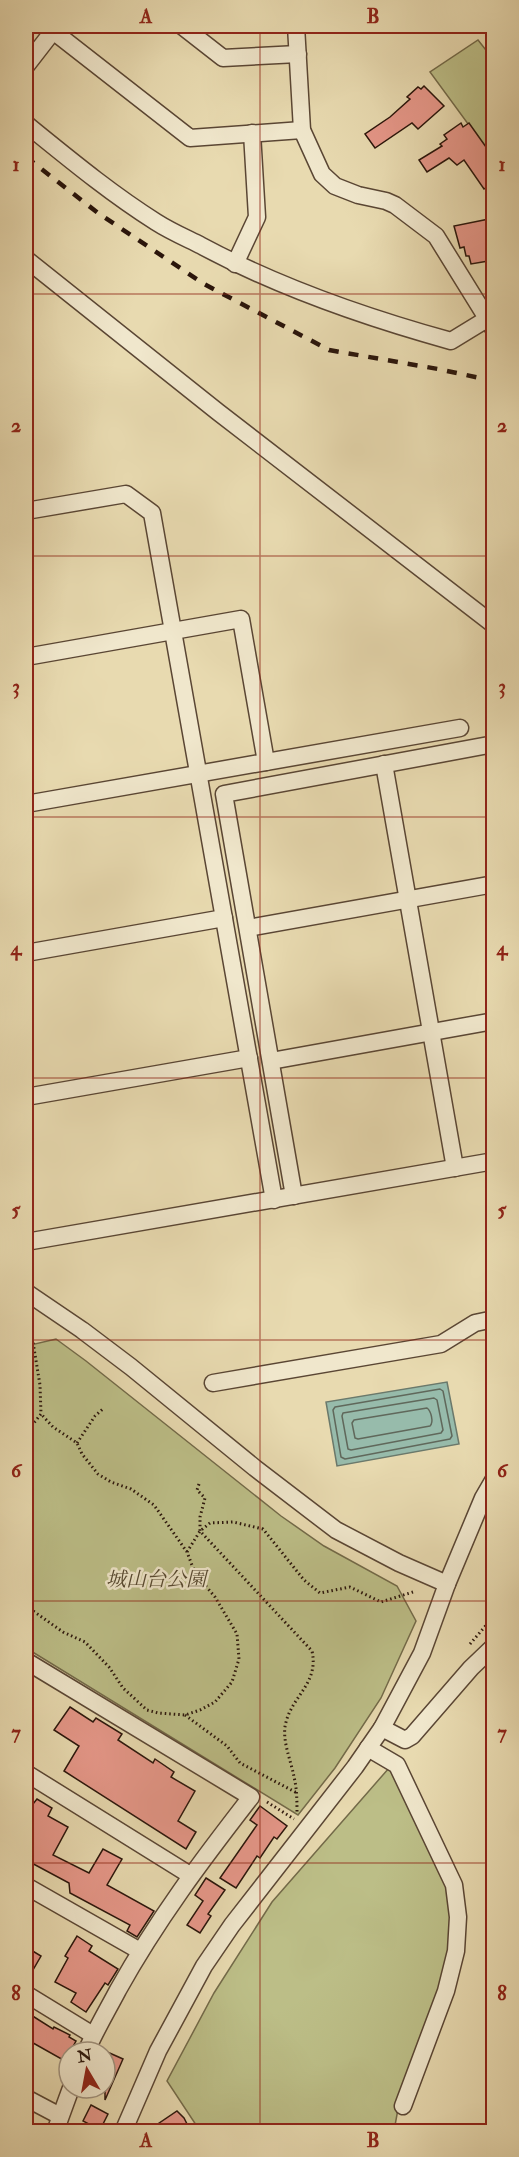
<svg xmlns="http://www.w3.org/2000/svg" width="519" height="2157" viewBox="0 0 519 2157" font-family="'IM FELL Double Pica','Noto Serif JP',serif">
<rect width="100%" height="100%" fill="#e8dab0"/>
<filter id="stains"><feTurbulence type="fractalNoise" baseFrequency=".00333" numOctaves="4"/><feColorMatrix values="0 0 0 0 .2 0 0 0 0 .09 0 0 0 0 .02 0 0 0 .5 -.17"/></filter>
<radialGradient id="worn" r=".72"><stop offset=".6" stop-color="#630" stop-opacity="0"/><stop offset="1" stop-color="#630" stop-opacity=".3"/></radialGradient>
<g fill="#bcbe87" stroke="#736a49" stroke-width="1.5">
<polygon points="478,40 493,59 493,158 430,72"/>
<polygon points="56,1339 86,1361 281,1516 324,1546 397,1586 416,1621 381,1698 335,1768 298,1815 26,1648 26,1346"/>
<polygon points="389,1768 451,1888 451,1960 398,2109 394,2131 200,2131 167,2081 214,1993 272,1902"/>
</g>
<polygon fill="#97bbab" stroke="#6b796b" stroke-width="1.5" points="447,1382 459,1444 337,1466 326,1402"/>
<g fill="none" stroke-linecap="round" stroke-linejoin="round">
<g stroke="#60685b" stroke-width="1.5">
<polygon points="440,1389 443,1391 452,1436 450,1439 345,1459 341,1457 333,1410 335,1407"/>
<polygon points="434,1398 437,1400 443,1430 441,1433 351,1450 348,1449 342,1416 343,1413"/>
<path d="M 427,1408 C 431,1411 434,1422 430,1426 L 358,1439 L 355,1438 L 352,1423 L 354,1420 Z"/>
</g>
</g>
<g fill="#e69789" stroke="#2a150b" stroke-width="1.5">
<polygon points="424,86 444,106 418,129 412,123 375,148 365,134 390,117 410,99 407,97 418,87 421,89"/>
<polygon points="461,123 463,127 469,123 486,147 488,146 494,154 494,182 484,189 464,160 457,165 449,158 427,172 419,160 442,146 440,144 447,139 444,135"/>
<polygon points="494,218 494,260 471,264 469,256 466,256 464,247 460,248 454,226"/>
<polygon points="70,1707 93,1722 96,1718 122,1734 118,1740 153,1763 155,1759 174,1772 171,1777 195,1791 178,1821 196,1832 186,1849 64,1771 79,1746 54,1730"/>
<polygon points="26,1799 33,1804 37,1799 52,1808 48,1816 68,1827 53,1855 89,1873 103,1849 122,1859 107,1885 154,1911 137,1937 127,1931 130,1925 70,1893 69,1883 26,1860"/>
<polygon points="260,1806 287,1826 277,1839 274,1837 260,1858 257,1856 236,1888 220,1878 257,1825 250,1820"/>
<polygon points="206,1878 225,1890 208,1914 211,1916 200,1933 187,1925 203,1901 195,1895"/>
<polygon points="77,1936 92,1946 89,1951 118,1969 108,1985 105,1983 86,2012 71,2002 76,1993 55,1982 68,1958 65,1956"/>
<polygon points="26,1947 41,1956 26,1982"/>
<polygon points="31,2015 53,2029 54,2027 70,2035 69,2037 76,2041 65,2061 26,2039 26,2024"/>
<polygon points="105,2051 123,2059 105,2100"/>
<polygon points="91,2105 108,2114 100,2130 83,2121"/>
<polygon points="177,2111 184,2118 191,2132 146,2132"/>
</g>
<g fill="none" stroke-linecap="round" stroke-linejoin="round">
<g stroke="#5a4634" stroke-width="19">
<g id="minor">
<polyline points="182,26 223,58 298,54"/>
<polyline points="296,26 302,130 322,174 335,186 358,195 386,201 395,205 436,236 493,328"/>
<polyline points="53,31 190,138 302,130"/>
<polyline points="26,66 57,26"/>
<path d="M 26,124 C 68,158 110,193 156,222 C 170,231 186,238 200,245 C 280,288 364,317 451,341 L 487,319"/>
<polyline points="26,259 218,412 494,625"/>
<polyline points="235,264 257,217 252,133"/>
<polyline points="26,511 126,494 152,513 274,1200"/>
<polyline points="26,657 241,619 266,762"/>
<polyline points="384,764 455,1168"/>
<polyline points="26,804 460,728"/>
<polyline points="248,928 494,884"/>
<polyline points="26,953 224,918"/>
<polyline points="271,1061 494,1021"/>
<polyline points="26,1097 249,1058"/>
<polyline points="294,1196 224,794 494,744"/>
<polyline points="26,1242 494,1161"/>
<polyline points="26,1292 82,1330 131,1367 255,1468 336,1530 399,1563 447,1584"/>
<polyline points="213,1383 441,1344 475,1323 494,1319"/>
<path d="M 26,1661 L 251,1797 C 202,1860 157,1920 118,1990 C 107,2011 95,2031 86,2052"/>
<polyline points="382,1728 405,1740 412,1736 471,1668 494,1646"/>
<polyline points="368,1748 397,1765 454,1885 458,1917 456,1951 446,1991 403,2106"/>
<polyline points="26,1773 190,1875"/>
<polyline points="26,1886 140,1951"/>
<polyline points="26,1994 93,2035"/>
<polyline points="26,2098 60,2116"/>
<polyline points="55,2132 71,2088"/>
<polyline points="123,2132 158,2051 204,1966 232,1925 355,1767 382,1728 422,1653 447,1584 483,1498 494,1479"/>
</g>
</g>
<g stroke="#2a150b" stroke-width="3" stroke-dasharray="1.5 3" stroke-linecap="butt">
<polyline points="26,1433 41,1414 40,1385 31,1330"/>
<polyline points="77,1443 95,1416 104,1408"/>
<path d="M 199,1484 L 197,1490 L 205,1498 L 200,1517 L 200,1531 L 312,1651 C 319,1683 293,1695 286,1722 C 281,1739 291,1760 294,1777 C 297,1789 297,1801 297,1814"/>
<polyline points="187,1552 200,1531 210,1523 233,1522 263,1529 304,1580 320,1593 350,1587 381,1602 413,1592"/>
<polyline points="26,1606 63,1632 85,1642 109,1667 123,1688 147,1710 158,1713 185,1715 200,1710 215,1702 232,1682 239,1659 237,1634 215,1597 195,1573 187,1552 154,1505 131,1489 111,1482 98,1474 82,1454 77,1443 53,1427 41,1414"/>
<polyline points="470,1644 494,1616"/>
<polyline points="185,1715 227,1746 240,1763 297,1793"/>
<polyline points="267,1802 294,1819"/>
</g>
<use href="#minor" stroke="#f0e7cc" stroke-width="16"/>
<polyline stroke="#2a150b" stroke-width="4.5" stroke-dasharray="10 10" stroke-linecap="butt" points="26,157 98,213 204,284 329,350 438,369 494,381"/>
</g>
<path fill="none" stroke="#8f2418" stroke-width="1.5" stroke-opacity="0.55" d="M 260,26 L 260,2132M 26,294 L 494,294M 26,556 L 494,556M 26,817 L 494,817M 26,1078 L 494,1078M 26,1340 L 494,1340M 26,1601 L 494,1601M 26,1863 L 494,1863"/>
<g text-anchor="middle" stroke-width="5" stroke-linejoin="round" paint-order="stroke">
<g font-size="20" font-style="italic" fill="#564830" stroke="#f0e7cc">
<text x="156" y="1586">城山台公園</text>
</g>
</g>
<rect width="519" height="2157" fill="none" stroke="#e8dab0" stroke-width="66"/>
<g transform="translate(87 2070) rotate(350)"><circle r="28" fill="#f0e7cc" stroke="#a1937f" stroke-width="1.5"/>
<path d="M0-4.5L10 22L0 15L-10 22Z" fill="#8f2418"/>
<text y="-9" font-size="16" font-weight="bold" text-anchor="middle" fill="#2a150b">N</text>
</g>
<rect x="33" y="33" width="453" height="2091" fill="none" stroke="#8f2418" stroke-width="2"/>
<g font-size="20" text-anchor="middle" font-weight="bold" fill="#8f2418">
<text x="146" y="23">A</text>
<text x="373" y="23">B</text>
<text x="16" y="171">1</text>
<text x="502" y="171">1</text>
<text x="16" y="432">2</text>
<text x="502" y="432">2</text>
<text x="16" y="693">3</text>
<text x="502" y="693">3</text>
<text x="16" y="955">4</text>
<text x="502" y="955">4</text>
<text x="16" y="1216">5</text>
<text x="502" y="1216">5</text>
<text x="16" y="1477">6</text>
<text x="502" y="1477">6</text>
<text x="16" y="1739">7</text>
<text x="502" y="1739">7</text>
<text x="16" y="2000">8</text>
<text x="502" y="2000">8</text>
<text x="146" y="2147">A</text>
<text x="373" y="2147">B</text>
</g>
<rect width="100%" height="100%" filter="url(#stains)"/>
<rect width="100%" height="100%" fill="url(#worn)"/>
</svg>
